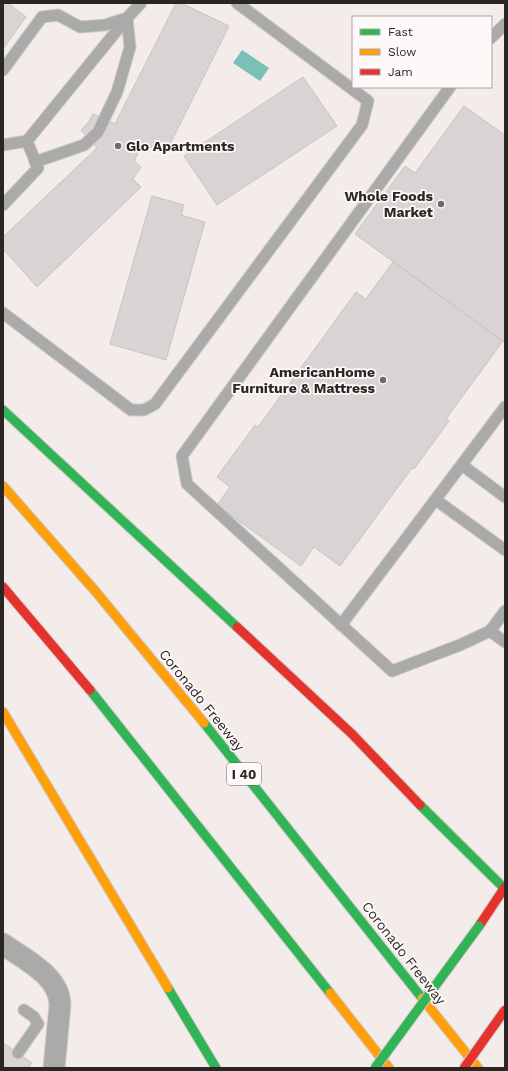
<svg xmlns="http://www.w3.org/2000/svg" width="508" height="1071" viewBox="0 0 508 1071" font-family="'Work Sans',sans-serif">
<rect width="100%" height="100%" fill="#f3ecea"/>
<polygon fill="#78c0b8" points="242,50 269,68 260,81 233,63"/>
<g fill="#d9d4d3" stroke="#c8c2c1">
<polygon points="3,3 8,3 26,17 3,49"/>
<polygon points="176,3 181,3 229,26 165,154 143,143 134,161 141,167 133,179 141,187 37,287 3,249 3,237 97,148 81,130 88,123 93,114 115,124"/>
<polygon points="303,77 337,126 217,205 184,156"/>
<polygon points="464,106 505,135 505,343 355,234 405,166 415,173"/>
<polygon points="152,196 184,205 181,215 205,222 166,360 110,344"/>
<polygon points="393,262 503,341 446,419 449,421 414,469 412,468 340,566 314,547 301,566 217,505 230,487 217,477 255,425 258,427 356,292 366,299"/>
<polygon points="3,1043 32,1063 28,1068 3,1068"/>
</g>
<g fill="none" stroke-linecap="round" stroke-linejoin="round">
<g stroke="#cec9c7" stroke-width="13">
<g id="lane">
<polyline points="491,38 505,24"/>
<polyline points="3,70 42,17 58,15 80,27 105,25 127,18 141,3"/>
<polyline points="450,87 182,456 187,484 392,671 460,645 490,631 505,611"/>
<polyline points="3,145 27,141"/>
<polyline points="35,162 84,145 98,132 117,92 130,47 127,18"/>
<polyline points="3,205 38,168 27,141 127,18"/>
<polyline points="3,313 131,410 144,410 155,404 362,125 368,101 237,3"/>
<polyline points="462,465 505,497"/>
<polyline points="436,500 505,550"/>
<polyline points="341,625 505,407"/>
<polyline points="490,631 505,642"/>
<polyline points="24,1010 34,1017 38,1024"/>
<polyline points="18,1053 38,1024"/>
</g>
</g>
<g stroke="#cec9c7" stroke-width="23">
<path id="street" d="M 3,944 C 24,959 60,976 60,1005 L 54,1068"/>
</g>
<g stroke="#cec9c7" stroke-width="11">
<g id="fast">
<polyline points="3,410 237,627"/>
<polyline points="90,690 330,993"/>
<polyline points="204,723 422,998"/>
<polyline points="420,805 505,889"/>
<polyline points="168,988 216,1068"/>
</g>
</g>
<g stroke="#cec9c7" stroke-width="11">
<g id="slow">
<polyline points="3,486 96,592 204,723"/>
<polyline points="3,712 168,988"/>
<polyline points="330,993 389,1068"/>
<polyline points="422,998 478,1068"/>
</g>
</g>
<g stroke="#cec9c7" stroke-width="11">
<g id="jam">
<polyline points="3,587 90,690"/>
<polyline points="237,627 352,734 420,805"/>
<polyline points="479,926 505,887"/>
</g>
</g>
<use href="#lane" stroke="#aaaaa9" stroke-width="11"/>
<use href="#street" stroke="#aaaaa9" stroke-width="21"/>
<use href="#fast" stroke="#30b455" stroke-width="9"/>
<use href="#slow" stroke="#ff9f0a" stroke-width="9"/>
<use href="#jam" stroke="#e5322d" stroke-width="9"/>
<g stroke="#cec9c7" stroke-width="11" stroke-linecap="butt">
<polyline id="fast-bridge" points="375,1068 479,926"/>
</g>
<g stroke="#cec9c7" stroke-width="11" stroke-linecap="butt">
<polyline id="jam-bridge" points="464,1068 505,1010"/>
</g>
<use href="#fast-bridge" stroke="#30b455" stroke-width="9"/>
<use href="#jam-bridge" stroke="#e5322d" stroke-width="9"/>
</g>
<g fill="#706b69" stroke="#fef9f8" stroke-width="1.5">
<circle cx="118" cy="146" r="4"/>
<circle cx="441" cy="204" r="4"/>
<circle cx="383" cy="380" r="4"/>
</g>
<g text-anchor="middle" stroke-width="3.5" stroke-linejoin="round" paint-order="stroke">
<rect fill="#fef9f8" stroke="#6a6564" stroke-width="1" x="227" y="763" width="34" height="22" rx="3"/>
<g font-size="13" font-weight="bold" fill="#2a2624">
<text x="244" y="779">I 40</text>
</g>
<g font-size="14" font-weight="bold" fill="#2a2624" stroke="#fef9f8" text-anchor="end">
<text x="126" y="151" text-anchor="start">Glo Apartments</text>
<text x="433" y="201">Whole Foods<tspan x="433" dy="16">Market</tspan></text>
<text x="375" y="377">AmericanHome<tspan x="375" dy="16">Furniture &amp; Mattress</tspan></text>
</g>
<g font-size="14" fill="#2a2624" stroke="#fef9f8">
<text transform="translate(202 700) rotate(51)" y="5">Coronado Freeway</text>
<text transform="translate(404 953) rotate(52)" y="5">Coronado Freeway</text>
</g>
</g>
<rect width="508" height="1071" fill="none" stroke="#2a2624" stroke-width="8"/>
<rect x="352" y="16" width="140" height="72" fill="#fef9f8" stroke="#a9a5a3"/>
<rect x="360" y="29" width="20" height="6" fill="#30b455" stroke="#a9a5a3"/>
<text x="388" y="36" font-size="12" fill="#2a2624">Fast</text>
<rect x="360" y="49" width="20" height="6" fill="#ff9f0a" stroke="#a9a5a3"/>
<text x="388" y="56" font-size="12" fill="#2a2624">Slow</text>
<rect x="360" y="69" width="20" height="6" fill="#e5322d" stroke="#a9a5a3"/>
<text x="388" y="76" font-size="12" fill="#2a2624">Jam</text>
</svg>
